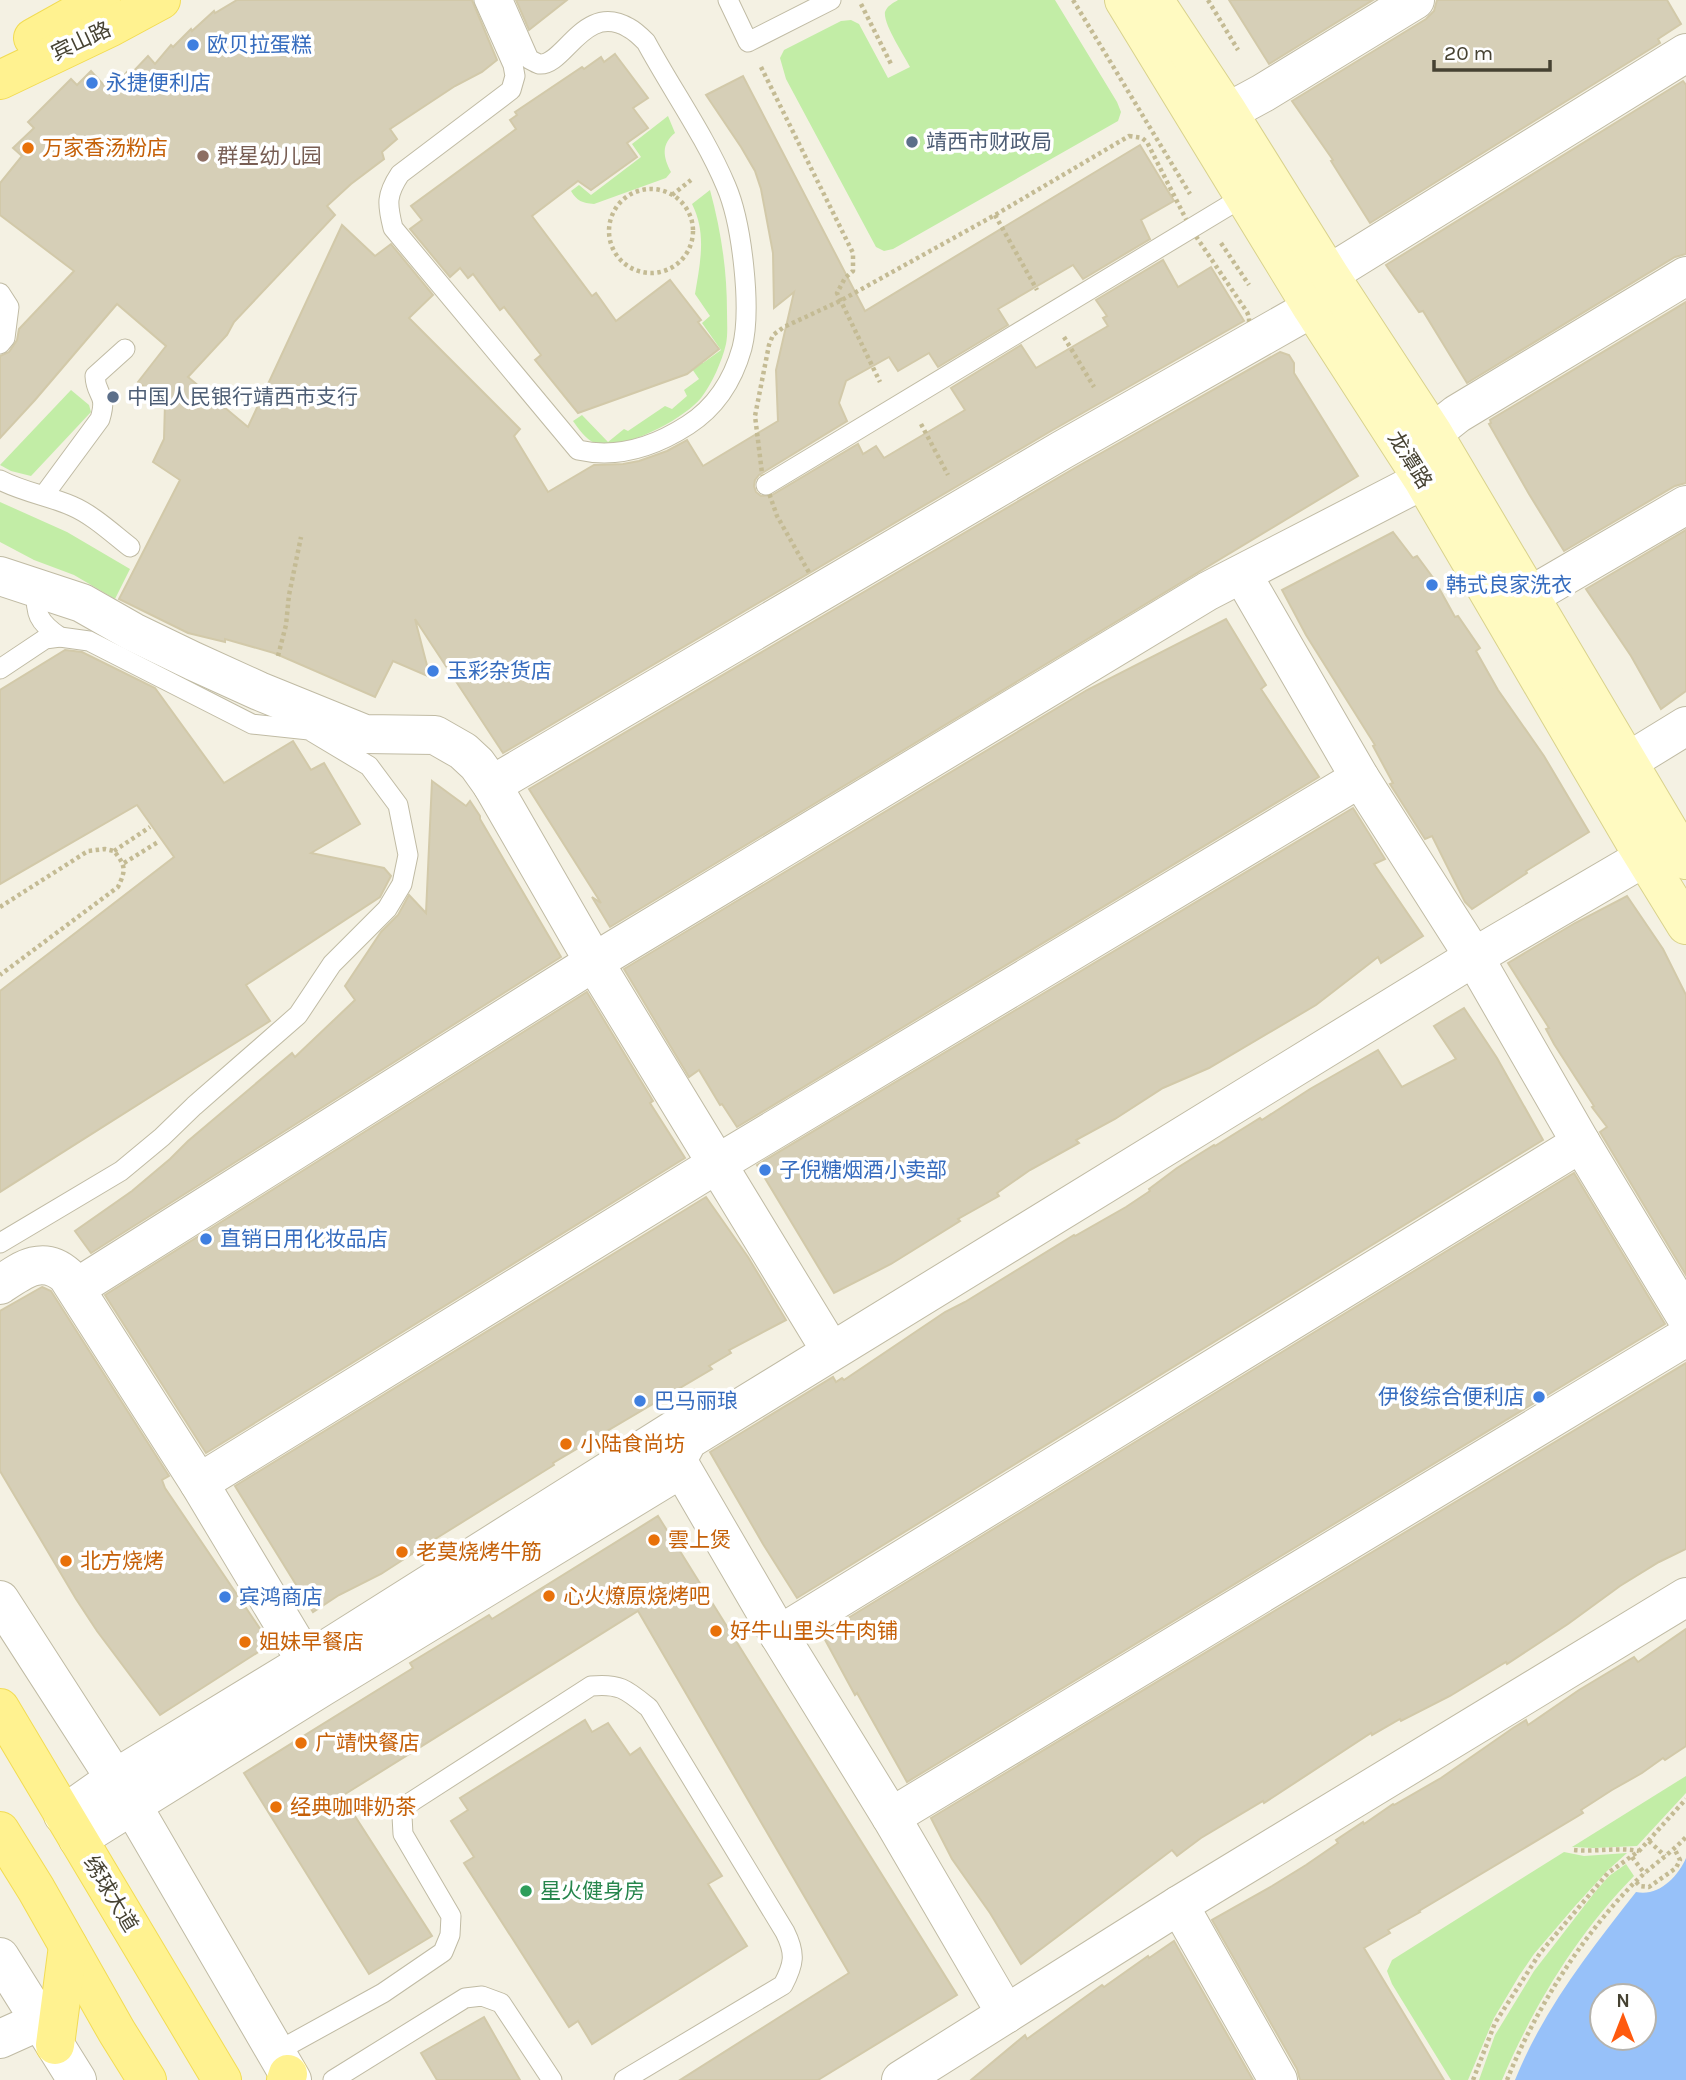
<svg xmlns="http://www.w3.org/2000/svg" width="1686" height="2080" viewBox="0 0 1686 2080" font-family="Karla,'Noto Sans SC',sans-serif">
<rect width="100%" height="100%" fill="#f4f1e3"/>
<g fill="#c2eda6">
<path d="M 898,0 L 1055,0 L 1117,102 L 1121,112 L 1118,121 L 893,249 L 884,251 L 876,247 L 786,79 L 780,58 L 784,50 L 841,21 L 851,20 L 859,24 L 888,78 L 910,67 C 904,55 883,24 885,12 C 887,6 893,3 898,0 Z"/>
<path d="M 668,116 L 675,133 C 661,144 663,157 671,172 L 666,178 L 594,204 C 582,203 577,201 571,191 L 579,185 L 591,195 L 641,157 L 632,144 Z"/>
<path d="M 710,190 C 721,230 727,270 727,312 C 727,323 728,334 726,344 C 722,361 712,384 701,398 C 684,419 622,452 595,443 C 586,440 578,428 573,421 L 582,415 L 608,442 L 624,429 L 628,431 L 665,406 L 672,409 L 687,396 L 684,390 L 699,379 L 690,366 L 698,360 L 703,363 L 721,350 L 702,323 L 710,316 L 695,294 C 700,264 707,233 692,204 Z"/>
<polygon points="71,390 89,405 91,412 31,476 11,471 0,465"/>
<polygon points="0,502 67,532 130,569 115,599 74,575 34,560 0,542"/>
<polygon points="1686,1776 1686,1793 1637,1846 1593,1848 1572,1847"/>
<polygon points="1564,1852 1584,1856 1627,1853 1607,1871 1575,1906 1534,1954 1519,1976 1494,2018 1468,2080 1451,2080 1392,1984 1387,1971 1392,1960"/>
<path d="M 1626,1864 L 1634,1876 C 1577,1934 1534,2005 1502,2080 L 1479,2080 L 1495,2035 L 1534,1971 L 1595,1892 L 1609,1876 Z"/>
</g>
<path fill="#97c1f9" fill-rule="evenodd" d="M 1686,1858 L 1686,2080 L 1515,2080 C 1543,2010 1590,1951 1636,1892 C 1658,1897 1678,1877 1686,1858 ZM 1602,1996 L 1644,1996 L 1644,2038 L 1602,2038 Z"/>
<g fill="#d6cfb7" stroke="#d2c9a9" stroke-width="2">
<polygon points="237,0 472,0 497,60 482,72 455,86 390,129 397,139 382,152 384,159 351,184 327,206 335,215 234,322 227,335 188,377 248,427 342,225 375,256 391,244 433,295 409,318 520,429 514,436 548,492 594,465 623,464 639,461 667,451 687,440 703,466 778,421 776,370 794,292 774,308 773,253 761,189 755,171 741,147 706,95 743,76 865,311 1140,145 1174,201 1141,220 1150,239 1083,279 1073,265 998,309 1008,325 938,367 929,353 898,371 889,357 846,381 839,403 847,421 759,475 755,480 754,486 756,492 761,496 772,495 858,444 863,454 876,446 884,458 965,410 951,388 1021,345 1036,368 1108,326 1103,318 1107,316 1096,300 1163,260 1178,287 1211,267 1244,321 1051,431 503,753 415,619 430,677 393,661 375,697 274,653 225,639 225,642 188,633 119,599 180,480 153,462 164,439 165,403 138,382 166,346 117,304 35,400 0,438 0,356 9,352 17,340 19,329 74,271 0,215 0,183 22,156 13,148 34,128 28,122 71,79 77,85 91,71 110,92 127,72 130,75 148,56 155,64 171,45 173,47 191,29 192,31 214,11 215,13"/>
<polygon points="516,0 567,0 529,30"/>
<polygon points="1229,0 1373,0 1269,64"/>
<polygon points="1437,0 1667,0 1681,24 1658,39 1660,43 1370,223 1331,161 1333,160 1292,101 1426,19 1434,11"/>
<polygon points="615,54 648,98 633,108 648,128 627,143 637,157 591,190 578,181 532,216 592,296 596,293 616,321 670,280 701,320 698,322 719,349 687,374 578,413 535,360 541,355 504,307 500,310 473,274 468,278 460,268 450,277 410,229 422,220 411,206 516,129 510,120 517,115 515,112 582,67 584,69 601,57 604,62"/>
<polygon points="1683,81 1686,85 1686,254 1675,257 1467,383 1423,311 1419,312 1386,265"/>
<polygon points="1686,302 1686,483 1675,486 1564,551 1529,494 1489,424 1491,423 1490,420"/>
<polygon points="1280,352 1289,355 1294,363 1294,373 1358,476 610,927 592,897 601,903 529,789 1073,469"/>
<polygon points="1686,530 1686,691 1661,709 1631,656 1586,589"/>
<polygon points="1393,532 1413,558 1417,556 1434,579 1455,617 1458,616 1480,648 1476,651 1498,690 1544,756 1589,832 1526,871 1527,873 1472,909 1465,902 1432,836 1425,839 1390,784 1393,783 1373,746 1375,745 1306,635 1282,590"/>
<polygon points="1226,619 1266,685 1261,689 1319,777 737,1127 722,1104 720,1105 699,1070 689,1077 624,969 1087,690"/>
<polygon points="65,650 82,652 155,688 224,783 293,741 311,770 324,763 360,824 311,853 384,868 391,876 380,897 246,985 270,1021 0,1192 0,991 174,857 137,805 0,884 0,690"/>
<polygon points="432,781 466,806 470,801 480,816 480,819 561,957 91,1253 75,1231 132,1191 170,1159 188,1141 292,1053 295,1057 355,1000 345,986 381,932 398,915 409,895 426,913"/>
<polygon points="1353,808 1385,859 1374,864 1423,936 1381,963 1378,957 1316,1005 1209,1068 1163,1088 1115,1119 1076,1140 1079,1143 1030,1170 997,1193 999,1196 958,1219 960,1221 891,1264 834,1293 757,1165"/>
<polygon points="1627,896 1663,949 1686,995 1686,1275 1600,1132 1607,1127 1592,1107 1594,1106 1554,1044 1546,1029 1549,1028 1508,963 1575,923"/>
<polygon points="587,992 653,1101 650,1103 685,1158 206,1453 105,1295"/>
<polygon points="1464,1008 1497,1058 1543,1140 797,1598 763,1544 710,1452 833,1377 836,1382 842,1378 844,1380 945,1312 965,1302 1074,1235 1075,1236 1126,1207 1150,1191 1149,1189 1177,1168 1214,1145 1215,1146 1260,1118 1262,1120 1310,1089 1378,1050 1402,1087 1456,1059 1434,1026"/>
<polygon points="1574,1173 1665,1324 907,1782 857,1693 855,1695 822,1634"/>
<polygon points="706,1197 748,1257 786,1320 729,1350 731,1353 709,1366 712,1369 553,1463 554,1465 432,1541 381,1574 339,1595 313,1612 235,1486"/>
<polygon points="42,1287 51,1291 169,1476 162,1480 165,1488 269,1642 265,1645 266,1647 160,1715 97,1631 76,1599 0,1471 0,1311"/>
<polygon points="1686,1363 1686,1549 1659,1562 1620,1586 1568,1624 1507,1664 1506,1662 1450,1696 1401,1721 1400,1719 1372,1735 1371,1733 1264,1803 1263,1801 1201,1838 1177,1856 1172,1850 1021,1964 990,1913 952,1859 931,1818"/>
<polygon points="658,1516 957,1995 818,2080 680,2080 849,1973 638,1611 342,1796 432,1936 369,1974 244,1773 413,1668 410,1663 489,1615 492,1619"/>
<polygon points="1686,1629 1686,1746 1665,1760 1663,1758 1642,1773 1612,1790 1581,1810 1583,1813 1419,1911 1420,1912 1388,1930 1390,1933 1364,1948 1444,2080 1300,2080 1297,2069 1212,1920 1272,1886 1306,1865 1338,1843 1336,1840 1363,1822 1364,1824 1393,1804 1394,1805 1441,1778 1513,1728 1526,1720 1528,1725 1579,1690 1634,1657 1638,1662"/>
<polygon points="585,1720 592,1732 608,1723 630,1755 640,1748 722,1876 708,1884 747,1946 592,2044 578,2021 569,2027 464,1863 474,1857 451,1821 468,1810 460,1798"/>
<polygon points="1174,1941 1253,2080 971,2080 1025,2035 1027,2039 1102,1985 1104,1987 1148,1956 1149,1958"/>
<polygon points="484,2017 520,2080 437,2080 421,2053"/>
</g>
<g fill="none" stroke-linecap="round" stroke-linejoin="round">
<g stroke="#c0bba4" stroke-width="21">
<g id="lane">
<path d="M 484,0 L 513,65 L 515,76 L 511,90 L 400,174 C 386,195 387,204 393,228 L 578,450 C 618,459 654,447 688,425 C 716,407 733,380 742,348 C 752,309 742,223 726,186 C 705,136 672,90 646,42 C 641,37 635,31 629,28 C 584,1 564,67 539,64 C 536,63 531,60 529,59 L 503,0"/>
<polyline points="728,0 748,42 831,0"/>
<polyline points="0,293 9,307 5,338 0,344"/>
<path d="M 0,480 C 23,492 49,496 72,506 C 93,515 112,533 130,547"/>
<polyline points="766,485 1243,197"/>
<path d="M 44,495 L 100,419 C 108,393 96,397 95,376 L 125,349"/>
<path d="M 36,588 C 35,614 38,622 60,637"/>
<polyline points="0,669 45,639 60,637 89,641 252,724 309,730 369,766 398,805 408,855 402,884 387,909 332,964 298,1015 194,1106 162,1137 121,1171 0,1243"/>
<path d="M 276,2052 L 383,1993 L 443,1952 L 450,1935 L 451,1916 L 403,1834 L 402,1816 L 408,1804 L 591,1686 C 620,1683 627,1690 649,1708 L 785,1932 C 796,1954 794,1964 783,1985 L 624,2080"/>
<polyline points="333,2080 465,1998 482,1996 501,2003 552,2080"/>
</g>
</g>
<g stroke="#c0bba4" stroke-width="40">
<g id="street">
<polyline points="1228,112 1263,93 1415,0"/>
<polyline points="1329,274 1686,53"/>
<polyline points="1433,433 1457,414 1686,276"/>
<polyline points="1242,574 1360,778 1474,957 1581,1143 1686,1317"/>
<polyline points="0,576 82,603 133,632 193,661 259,691 365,734 435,735 463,751 477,764 492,785 594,962 831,1351"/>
<polyline points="1530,596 1686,505"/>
<polyline points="1629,761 1686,726"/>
<polyline points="492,785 1062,450 1312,308"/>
<path d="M 0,1285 C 22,1270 43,1254 67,1276 L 199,1483 L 319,1683"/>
<polyline points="76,1288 594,962 1208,591 1423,480"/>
<polyline points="666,1441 779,1635 891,1817 1006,2014"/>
<polyline points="199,1483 717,1164 1360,778"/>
<polyline points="0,1600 132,1805 292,2080"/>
<polyline points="779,1635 1581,1143"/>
<polyline points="63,1815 114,1779 306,1662 699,1414"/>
<polyline points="891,1817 1686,1337"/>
<polyline points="78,1839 322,1687 669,1476 688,1440 1474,957 1645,857"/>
<polyline points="1179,1905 1278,2080"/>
<polyline points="0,1957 77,2080"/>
<polyline points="0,2039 40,2021"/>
<polyline points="901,2080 1179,1905 1686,1597"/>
</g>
</g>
<g stroke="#d9d28c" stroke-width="40">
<g id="secondary">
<polyline points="1124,0 1312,308 1423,480 1633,839 1686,925"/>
<polyline points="1154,0 1228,112 1329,274 1433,433 1686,860"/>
</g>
</g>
<g stroke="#f2dc53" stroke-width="40">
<g id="primary">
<polyline points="33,38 101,0"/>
<polyline points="0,80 111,27 161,0"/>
<polyline points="0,1708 222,2080"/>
<polyline points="0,1831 36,1889 117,2032 147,2080"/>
<polyline points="55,2045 68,1946"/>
<polyline points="286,2080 288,2074"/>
</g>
</g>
<g stroke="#c4bb94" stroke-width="4.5" stroke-dasharray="3.5 3.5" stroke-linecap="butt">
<polyline points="1073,0 1190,194"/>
<polyline points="1208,0 1238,50"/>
<polyline points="861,4 892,66"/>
<polyline points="761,67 853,253 853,271 845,278 837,293 880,382"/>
<path d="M 1129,136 L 1142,138 L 1147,142 L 1191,229 L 1247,312 C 1250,319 1250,324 1245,330 L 823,576 L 816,578 L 811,576 L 777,516 L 762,473 L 755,416 L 769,345 L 773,335 L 784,327 L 840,301 L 995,215 Z"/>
<circle cx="651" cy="231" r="42"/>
<polyline points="672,195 691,180"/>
<polyline points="995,215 1037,290"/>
<polyline points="1221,243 1249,285"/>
<polyline points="1064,337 1094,387"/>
<polyline points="921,424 948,475"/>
<polyline points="278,656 286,625 289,595 301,537"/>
<polyline points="114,851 150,827"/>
<polyline points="124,863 158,842"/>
<path d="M 0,907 L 88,851 L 105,849 L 114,851 C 126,866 126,870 118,887 L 0,975"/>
<polyline points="1649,1841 1665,1856"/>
<path d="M 1574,1850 C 1596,1852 1617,1847 1639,1851"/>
<polyline points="1632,1857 1645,1874"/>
<polyline points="1636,1882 1640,1886 1649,1887 1676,1868 1680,1860 1674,1848"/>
<polyline points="1473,2080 1495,2023 1540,1953 1608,1873 1639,1851 1686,1799"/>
<path d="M 1507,2080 C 1535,2010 1581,1937 1634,1883 C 1650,1867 1670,1854 1686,1837"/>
</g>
<use href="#lane" stroke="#fff" stroke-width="19"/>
<use href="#street" stroke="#fff" stroke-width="38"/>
<use href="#secondary" stroke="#fffac1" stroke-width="38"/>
<use href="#primary" stroke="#fff290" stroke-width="38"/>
</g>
<g fill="#3f7fe0" stroke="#fff" stroke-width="2.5">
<circle cx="193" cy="45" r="7"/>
<circle cx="92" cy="83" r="7"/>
<circle cx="1432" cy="585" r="7"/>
<circle cx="433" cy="671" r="7"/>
<circle cx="765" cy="1170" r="7"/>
<circle cx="206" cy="1239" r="7"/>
<circle cx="1539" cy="1397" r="7"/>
<circle cx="640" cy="1401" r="7"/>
<circle cx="225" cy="1597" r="7"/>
</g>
<g fill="#5c6f8a" stroke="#fff" stroke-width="2.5">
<circle cx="912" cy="142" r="7"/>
<circle cx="113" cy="397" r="7"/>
</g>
<g fill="#e8710a" stroke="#fff" stroke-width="2.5">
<circle cx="28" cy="148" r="7"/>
<circle cx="566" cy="1444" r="7"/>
<circle cx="654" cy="1540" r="7"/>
<circle cx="402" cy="1552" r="7"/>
<circle cx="66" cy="1561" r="7"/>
<circle cx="549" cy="1596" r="7"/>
<circle cx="716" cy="1631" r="7"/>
<circle cx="245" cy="1642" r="7"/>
<circle cx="301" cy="1743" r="7"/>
<circle cx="276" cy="1807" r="7"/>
</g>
<circle fill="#8d6e63" stroke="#fff" stroke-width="2.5" cx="203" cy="156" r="7"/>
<circle fill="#2e9e5b" stroke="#fff" stroke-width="2.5" cx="526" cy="1891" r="7"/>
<g text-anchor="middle" stroke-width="7" stroke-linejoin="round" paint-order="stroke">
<g font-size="21" fill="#464232" stroke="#fff">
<text transform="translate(81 41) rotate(-25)" y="7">宾山路</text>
<text transform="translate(1410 460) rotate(58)" y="7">龙潭路</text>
<text transform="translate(111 1894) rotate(59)" y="7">绣球大道</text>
</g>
<g font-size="21" fill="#366cbe" stroke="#fff" text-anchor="start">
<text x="207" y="52">欧贝拉蛋糕</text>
<text x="106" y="90">永捷便利店</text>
<text x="1446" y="592">韩式良家洗衣</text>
<text x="447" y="678">玉彩杂货店</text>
<text x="779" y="1177">子倪糖烟酒小卖部</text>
<text x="220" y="1246">直销日用化妆品店</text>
<text x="1525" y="1404" text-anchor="end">伊俊综合便利店</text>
<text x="654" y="1408">巴马丽琅</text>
<text x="239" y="1604">宾鸿商店</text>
</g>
<g font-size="21" fill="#4e5e75" stroke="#fff" text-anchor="start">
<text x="926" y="149">靖西市财政局</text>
<text x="127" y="404">中国人民银行靖西市支行</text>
</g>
<g font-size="21" fill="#c56008" stroke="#fff" text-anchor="start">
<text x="42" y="155">万家香汤粉店</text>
<text x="580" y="1451">小陆食尚坊</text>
<text x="668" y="1547">雲上煲</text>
<text x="416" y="1559">老莫烧烤牛筋</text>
<text x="80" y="1568">北方烧烤</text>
<text x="563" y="1603">心火燎原烧烤吧</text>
<text x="730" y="1638">好牛山里头牛肉铺</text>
<text x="259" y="1649">姐妹早餐店</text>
<text x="315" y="1750">广靖快餐店</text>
<text x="290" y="1814">经典咖啡奶茶</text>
</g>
<g font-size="21" fill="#785e54" stroke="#fff" text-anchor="start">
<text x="217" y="163">群星幼儿园</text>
</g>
<g font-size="21" fill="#27864d" stroke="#fff" text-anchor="start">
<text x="540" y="1898">星火健身房</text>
</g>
</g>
<g transform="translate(1623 2017)"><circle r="33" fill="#ffffff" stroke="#b5b3ad" stroke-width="2"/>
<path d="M0-5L12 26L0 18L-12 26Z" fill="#ff5a0e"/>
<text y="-10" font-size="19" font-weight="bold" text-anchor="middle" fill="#464232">N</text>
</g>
<path d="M1434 60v10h116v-10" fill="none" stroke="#464232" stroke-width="3.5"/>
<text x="1444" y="60" font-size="21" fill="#464232" stroke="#ffffff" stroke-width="5" paint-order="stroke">20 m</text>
</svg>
